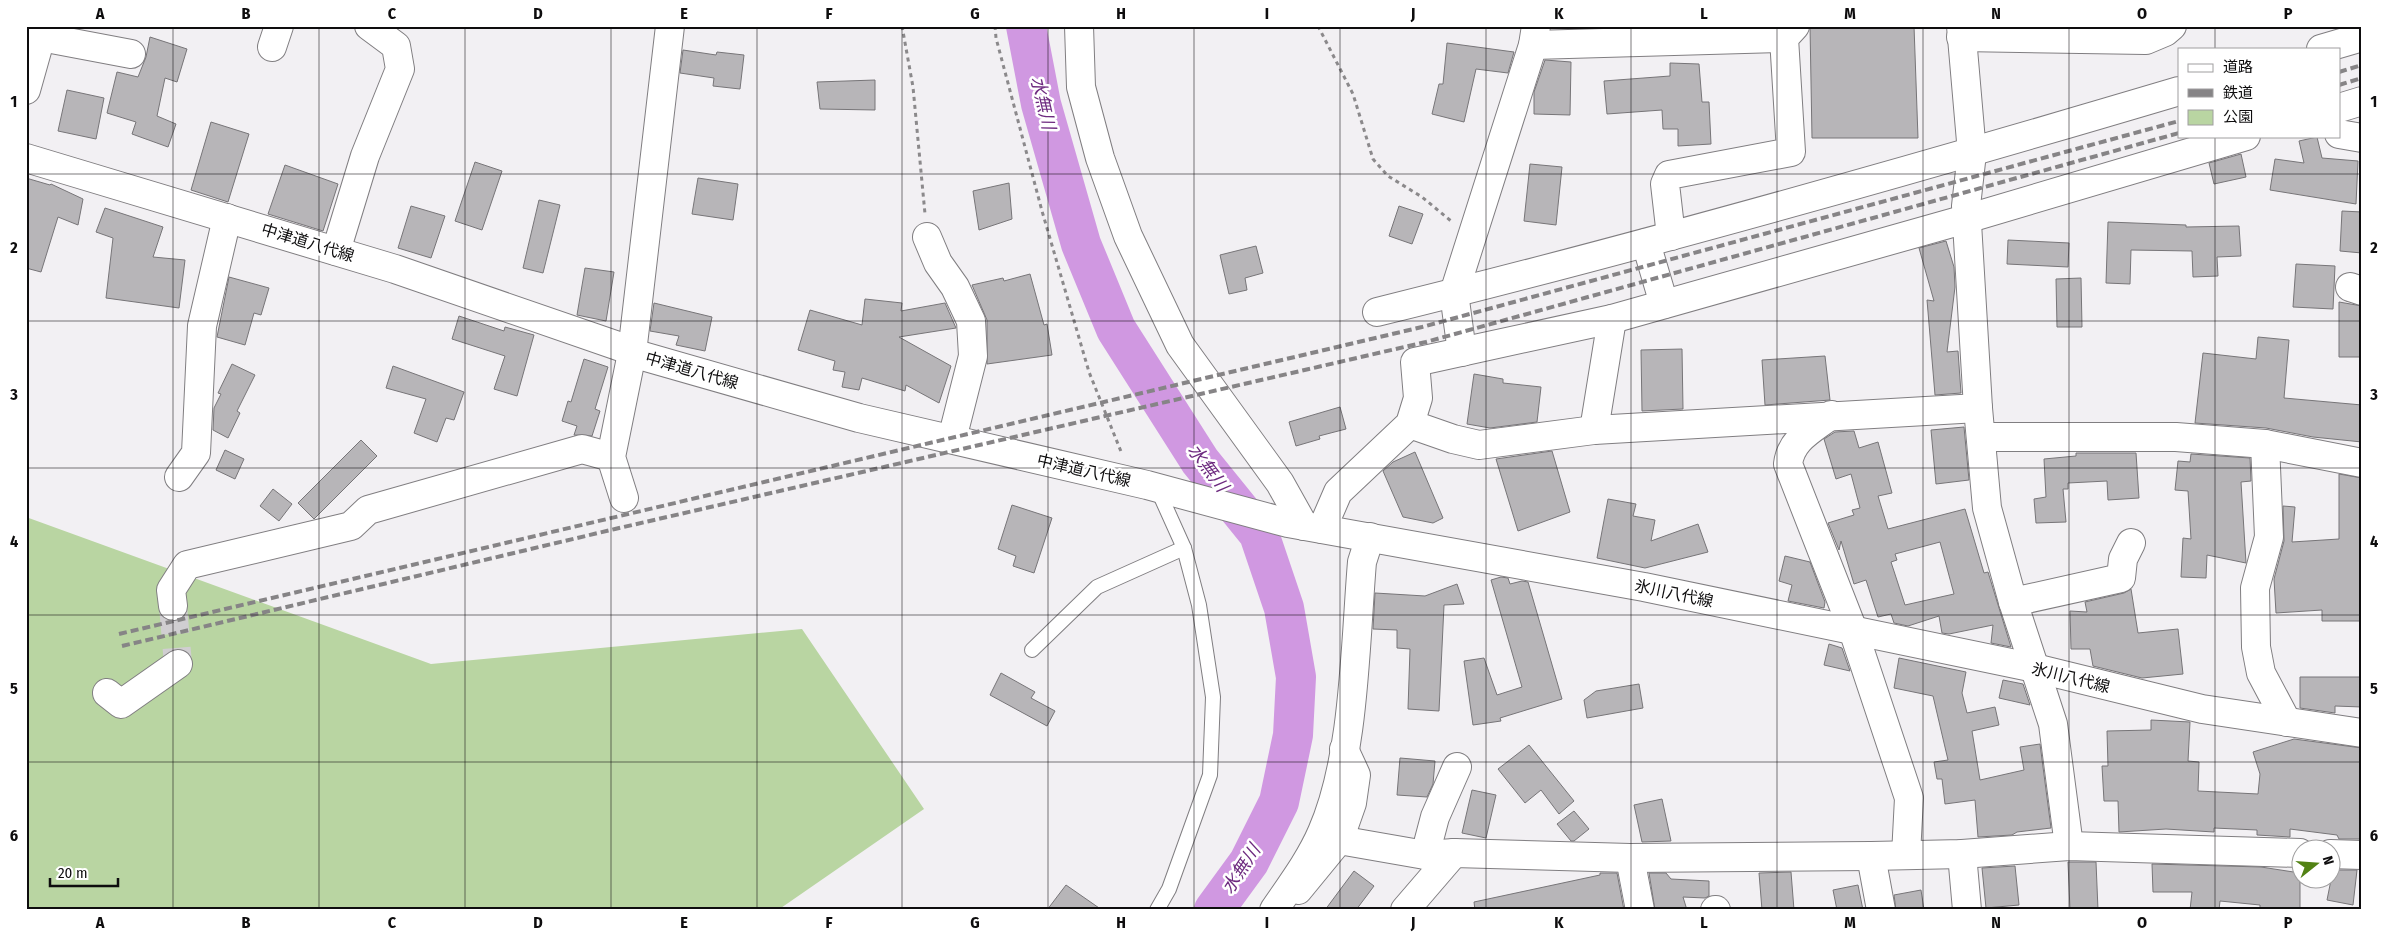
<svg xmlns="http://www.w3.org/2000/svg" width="2388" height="936" viewBox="0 0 2388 936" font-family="'Fira Sans Condensed','Noto Sans JP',sans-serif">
<rect width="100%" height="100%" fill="#f2f0f3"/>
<polygon fill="#b9d5a2" points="26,517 431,664 802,629 924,809 778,910 26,910"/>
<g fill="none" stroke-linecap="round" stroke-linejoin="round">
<polyline stroke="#d098e1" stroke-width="40" points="1026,26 1041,104 1081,244 1116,329 1200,461 1259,534 1284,608 1296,677 1293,735 1279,802 1249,862 1214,910"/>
</g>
<g fill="#b7b5b8" stroke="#777578" fill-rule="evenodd">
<polygon points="1810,26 1914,26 1918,138 1812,138"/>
<polygon points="150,37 187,49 177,82 165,78 157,116 176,124 168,147 132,134 136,122 107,113 117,72 138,77 146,57"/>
<polygon points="1447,43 1514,52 1508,73 1476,69 1464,122 1432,114 1439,84 1443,84"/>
<polygon points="683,50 716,55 717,52 744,55 740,89 713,86 714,78 680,73"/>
<polygon points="1545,60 1571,62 1570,115 1534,114 1534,92"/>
<polygon points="1670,63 1699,64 1702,102 1709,102 1711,144 1678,146 1678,129 1663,129 1662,110 1607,114 1604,81 1670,76"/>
<polygon points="875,80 875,110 820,109 817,82"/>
<polygon points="67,90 104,98 96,139 58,131"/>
<polygon points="211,122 249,134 228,202 191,190"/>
<polygon points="2317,137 2322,158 2358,161 2356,204 2270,190 2275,159 2304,163 2299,141"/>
<polygon points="2241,154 2246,177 2214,184 2209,163"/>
<polygon points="475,162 502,171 482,230 455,221"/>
<polygon points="1530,164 1562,167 1556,225 1524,221"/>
<polygon points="285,165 338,184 323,231 268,214"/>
<polygon points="26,178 50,185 51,184 83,199 78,225 58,217 41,272 26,268"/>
<polygon points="698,178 738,184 733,220 692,214"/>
<polygon points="1009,183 1012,219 979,230 973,191"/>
<polygon points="539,200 560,205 543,273 523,268"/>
<polygon points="411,206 445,216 431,258 398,248"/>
<polygon points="1399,206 1423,214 1412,244 1389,236"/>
<polygon points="105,208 163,227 153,257 185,260 179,308 106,298 113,238 96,232"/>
<polygon points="2342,211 2362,212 2362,253 2340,251"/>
<polygon points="2108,222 2186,225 2186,227 2239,226 2241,256 2217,257 2218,276 2193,277 2192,251 2131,250 2130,284 2106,283"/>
<polygon points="2008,240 2069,243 2068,267 2007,264"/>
<polygon points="1946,241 1954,267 1955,287 1947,352 1958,351 1961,393 1935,395 1927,300 1934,301 1919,248"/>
<polygon points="1256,246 1263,273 1245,278 1247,290 1229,294 1220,255"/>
<polygon points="2296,264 2335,266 2333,309 2293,307"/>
<polygon points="585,268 614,272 606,321 577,315"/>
<polygon points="1030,274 1044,325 1047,324 1052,355 987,364 987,320 972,285 1003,278 1004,281"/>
<polygon points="229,277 269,288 261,315 254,313 245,345 217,337"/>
<polygon points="2081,278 2082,327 2057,327 2056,279"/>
<polygon points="865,299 902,303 901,311 945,303 956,328 899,337 951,366 939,403 906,385 905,391 862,378 859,390 842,387 845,372 833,370 835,361 798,350 810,310 862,325"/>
<polygon points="2339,302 2362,306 2362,357 2339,357"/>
<polygon points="654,303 712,317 705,351 676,345 679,336 650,331"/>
<polygon points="459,316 504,331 505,327 534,335 517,396 494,389 505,356 452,339"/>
<polygon points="2258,337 2289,340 2284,398 2362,405 2362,442 2313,437 2266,428 2195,423 2203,353 2256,359"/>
<polygon points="1682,349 1683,409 1642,411 1641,350"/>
<polygon points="1825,356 1830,400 1765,405 1762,360"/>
<polygon points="584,359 608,367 595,409 600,411 592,436 574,435 577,426 562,421 568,401 571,402"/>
<polygon points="232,364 255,375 237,411 240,413 228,438 213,430 214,408 221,394 218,393"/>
<polygon points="393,366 464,392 454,420 446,418 437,442 414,433 426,399 386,388"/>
<polygon points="1474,374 1503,379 1503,383 1541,387 1537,422 1490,428 1467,424"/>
<polygon points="1340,407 1346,429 1319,436 1320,439 1296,446 1289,422"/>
<polygon points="1964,427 1969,480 1936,484 1931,430"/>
<path d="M 1854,431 L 1859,448 L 1878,442 L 1892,493 L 1878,496 L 1888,529 L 1965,509 L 1984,573 L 1988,572 L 2011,647 L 1991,643 L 1993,625 L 1949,634 L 1942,633 L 1939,616 L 1908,626 L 1894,623 L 1891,614 L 1878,617 L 1866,580 L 1854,584 L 1841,541 L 1839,550 L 1828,523 L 1854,515 L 1852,510 L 1860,508 L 1851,474 L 1836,479 L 1824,439 L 1835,432 ZM 1940,542 L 1954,594 L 1905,605 L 1891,562 L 1897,560 L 1895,554 Z"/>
<polygon points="361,440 377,456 314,519 298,503"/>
<polygon points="225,450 244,459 235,479 216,470"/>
<polygon points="1552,451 1570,512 1518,531 1496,459"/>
<polygon points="1415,452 1443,518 1433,523 1403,517 1383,471 1393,462"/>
<polygon points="2076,453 2136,453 2139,498 2108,500 2107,481 2068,483 2068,489 2063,489 2066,522 2036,523 2034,499 2046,497 2044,459 2076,456"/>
<polygon points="2191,454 2250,458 2251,481 2241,482 2246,563 2207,555 2206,578 2181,577 2183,538 2191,539 2188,491 2175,490 2178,461 2190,462"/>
<polygon points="2339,474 2362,478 2362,621 2322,621 2322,610 2276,613 2274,579 2284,541 2283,506 2295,507 2292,542 2339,539"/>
<polygon points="273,489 292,504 279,521 260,506"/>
<polygon points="1608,499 1636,504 1633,516 1655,520 1651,541 1698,524 1708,552 1645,568 1597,558"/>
<polygon points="1012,505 1052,518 1034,573 1013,566 1016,556 998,549"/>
<polygon points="1785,556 1810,562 1825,602 1824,608 1788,601 1792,585 1779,581"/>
<polygon points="1501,577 1508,578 1510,584 1522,581 1528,582 1562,699 1500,718 1501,721 1473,725 1464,661 1484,658 1497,695 1522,687 1491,580"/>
<polygon points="1457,584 1464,604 1444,605 1439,711 1408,709 1410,649 1397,648 1397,630 1373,629 1375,593 1425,596"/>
<polygon points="2131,589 2138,633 2178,629 2183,674 2142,678 2093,666 2090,649 2071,649 2070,611 2087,612 2085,602 2124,593"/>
<polygon points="1829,644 1842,648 1850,671 1824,665"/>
<polygon points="1899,658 1966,672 1962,693 1967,713 1995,707 1999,725 1972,731 1980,780 2024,770 2020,747 2040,744 2051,828 2017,832 2012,835 1978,837 1975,800 1945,804 1942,779 1937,779 1934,762 1948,760 1933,696 1894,688"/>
<polygon points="1001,673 1035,692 1031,698 1055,711 1047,726 990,695"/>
<polygon points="2300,677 2362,677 2362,707 2335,706 2335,713 2300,708"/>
<polygon points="2003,680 2023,684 2030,705 1999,698"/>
<polygon points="1639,684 1643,708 1587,718 1584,700 1596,691"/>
<polygon points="2151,720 2190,722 2188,761 2199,762 2198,791 2258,794 2260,774 2253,752 2294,739 2362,748 2362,839 2339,839 2337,835 2290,829 2290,837 2257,835 2257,830 2214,828 2214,832 2166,829 2119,832 2118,801 2104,801 2102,766 2108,766 2107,731 2151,730"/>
<polygon points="1529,745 1574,801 1559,814 1541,790 1525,803 1498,769"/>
<polygon points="1400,758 1435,761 1433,784 1427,797 1397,795"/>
<polygon points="1472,790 1496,795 1486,838 1462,833"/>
<polygon points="1662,799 1671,841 1642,842 1634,805"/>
<polygon points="1574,811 1589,829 1574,841 1571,841 1557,824"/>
<polygon points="2068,862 2096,862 2098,910 2070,910"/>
<polygon points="2152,864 2261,867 2300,873 2300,910 2260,910 2260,905 2220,901 2219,910 2190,910 2192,892 2153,892"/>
<polygon points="2015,866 2019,905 1986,908 1982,868"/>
<polygon points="2333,870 2357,870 2353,905 2327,900"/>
<polygon points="1354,871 1374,886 1356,910 1325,910"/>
<polygon points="1791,872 1794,910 1762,910 1759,873"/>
<polygon points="1600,873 1617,873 1624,910 1475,910 1474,902 1600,875"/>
<polygon points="1649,873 1666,873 1671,879 1709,881 1709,896 1705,898 1683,897 1687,910 1655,910"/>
<polygon points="1066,885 1102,910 1047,910"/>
<polygon points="1858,885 1863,910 1837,910 1833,890"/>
<polygon points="1921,890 1924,910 1896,910 1894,895"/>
</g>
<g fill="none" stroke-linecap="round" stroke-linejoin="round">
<polyline stroke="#d0ced1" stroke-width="28" stroke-dasharray="28 14" stroke-linecap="butt" points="173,606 178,664"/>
<g stroke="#807e81" stroke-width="16">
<g id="lane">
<polyline points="1157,488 1184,548 1199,605 1213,697 1210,775 1169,889 1157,910"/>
<polyline points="1032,650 1097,587 1184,548"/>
</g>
</g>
<g stroke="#807e81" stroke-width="30">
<g id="street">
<polyline points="1079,26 1081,87 1100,158 1128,236 1180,345 1280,483 1304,526"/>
<polyline points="1961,26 1972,153 1966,206 1978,408 1987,508 2013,602 2053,724 2069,846"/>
<polyline points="41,37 131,54"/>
<polyline points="1961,37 2146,40 2165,32 2172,26"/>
<polyline points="1533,45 1784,38"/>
<polyline points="272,47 279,26"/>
<polyline points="2321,49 2362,37"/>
<polyline points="26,90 44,26"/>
<polyline points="2339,108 2362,101"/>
<polyline points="2339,134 2362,138"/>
<polyline points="1671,236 1665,184 1669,175 1791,152 1784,38 1795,26"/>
<polyline points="927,237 938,263 955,287 971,321 973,356 952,439"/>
<polyline points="1646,243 1664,304"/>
<polyline points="336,251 365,156 400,69 396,46 369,26"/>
<polyline points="2350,287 2362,291"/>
<path d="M 1377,312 C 1646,246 1913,170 2179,91"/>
<polyline points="1462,352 1454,293 1533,45 1536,26"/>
<path d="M 1831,415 C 1812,430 1791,439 1788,464 L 1853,630 L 1909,798 L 1906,855"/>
<polyline points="1410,424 1453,439 1479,445 1594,430 1978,408"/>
<polyline points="1594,430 1612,319"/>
<polyline points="1981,437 2176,437 2265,444 2362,463"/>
<polyline points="2265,444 2269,537 2255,588 2256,647 2261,673 2287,722"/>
<polyline points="179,477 196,453 202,326 227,218"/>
<polyline points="624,498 611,457 632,353 670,26"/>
<polyline points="1322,529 1338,492 1410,424 1418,398 1415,362 1612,319 1966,219 2246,136"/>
<polyline points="2013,602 2121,578 2123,559 2131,543"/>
<polyline points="173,606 171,590 187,565 351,526 368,510 582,449 611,457"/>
<polyline points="107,693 121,704 178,664"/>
<polyline points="1339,840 1425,855 1454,853 1630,858 1871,856 1962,854 2069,846 2300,853"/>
<polyline points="1962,854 1967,910"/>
<polyline points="2330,854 2362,855"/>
<polyline points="1425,855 1435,817 1457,767"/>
<polyline points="1871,856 1881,910"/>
<polyline points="1630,858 1640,910"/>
<polyline points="1298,890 1339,840 1352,803 1356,775 1344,749"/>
<polyline points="1405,910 1454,853"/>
<polyline points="1715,910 1716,910"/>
</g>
</g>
<g stroke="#807e81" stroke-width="30">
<g id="secondary">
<polyline points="26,158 395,269 621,347 632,353 859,418 1147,485 1288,523 1644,587 2035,668 2202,709 2362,733"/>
<path d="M 1274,910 C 1291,885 1310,860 1322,832 C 1355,757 1355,644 1362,562 L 1370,537"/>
</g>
</g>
<g stroke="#8b898b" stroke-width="3" stroke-dasharray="4 4" stroke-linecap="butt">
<polyline points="902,26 913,87 925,214"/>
<polyline points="995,26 996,38 1042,211 1089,372 1122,454"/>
<polyline points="1318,26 1353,94 1373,159 1388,176 1422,197 1451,221"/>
</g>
<use href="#lane" stroke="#fff" stroke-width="14"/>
<use href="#street" stroke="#fff" stroke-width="28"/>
<use href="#secondary" stroke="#fff" stroke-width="28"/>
<g stroke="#868486" stroke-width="4" stroke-dasharray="8 4" stroke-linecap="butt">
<polyline points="2339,72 2362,65"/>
<polyline points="2339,85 2362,78"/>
<polyline points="119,634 1422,327 2179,121"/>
<polyline points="122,646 615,529 1426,342 2179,133"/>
</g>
</g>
<path fill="none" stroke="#0e0d0e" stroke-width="1" stroke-opacity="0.55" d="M 173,26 L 173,910M 319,26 L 319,910M 465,26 L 465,910M 611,26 L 611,910M 757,26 L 757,910M 902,26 L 902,910M 1048,26 L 1048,910M 1194,26 L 1194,910M 1340,26 L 1340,910M 1486,26 L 1486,910M 1631,26 L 1631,910M 1777,26 L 1777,910M 1923,26 L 1923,910M 2069,26 L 2069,910M 2215,26 L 2215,49M 2215,136 L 2215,910M 26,174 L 2362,174M 26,321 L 2362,321M 26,468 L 2362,468M 26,615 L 2362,615M 26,762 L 2362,762"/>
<g text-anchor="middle" stroke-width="5" stroke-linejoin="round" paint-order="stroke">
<g font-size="16" fill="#0e0d0e" stroke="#fff">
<text transform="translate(308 242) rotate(17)" y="6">中津道八代線</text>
<text transform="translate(692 370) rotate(16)" y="6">中津道八代線</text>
<text transform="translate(1084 470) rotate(13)" y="6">中津道八代線</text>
<text transform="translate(1674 593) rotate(12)" y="6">氷川八代線</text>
<text transform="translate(2071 677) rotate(14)" y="6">氷川八代線</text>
</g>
<g font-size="18" font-style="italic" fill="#6d2a7f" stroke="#fff">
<text transform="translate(1043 103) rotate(77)" y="6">水無川</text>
<text transform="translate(1208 468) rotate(53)" y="6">水無川</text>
<text transform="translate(1241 869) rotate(-57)" y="6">水無川</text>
</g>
</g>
<rect width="2388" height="936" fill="none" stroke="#ffffff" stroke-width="55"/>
<rect x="2178" y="48" width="162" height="90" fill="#ffffff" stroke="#9f9e9f"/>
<rect x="2188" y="64" width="25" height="8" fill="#ffffff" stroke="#9f9e9f"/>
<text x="2223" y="72" font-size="15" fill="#0e0d0e">道路</text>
<rect x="2188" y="89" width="25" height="8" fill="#868486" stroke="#9f9e9f"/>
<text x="2223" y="98" font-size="15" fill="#0e0d0e">鉄道</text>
<rect x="2188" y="110" width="25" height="15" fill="#b9d5a2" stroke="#9f9e9f"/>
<text x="2223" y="122" font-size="15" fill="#0e0d0e">公園</text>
<g transform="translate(2316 864) rotate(73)"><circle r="24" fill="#ffffff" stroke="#9f9e9f"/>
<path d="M0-4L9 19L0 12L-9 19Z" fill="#528214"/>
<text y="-8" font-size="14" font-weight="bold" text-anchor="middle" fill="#0e0d0e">N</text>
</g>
<path d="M50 878v8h68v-8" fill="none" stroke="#0e0d0e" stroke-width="2.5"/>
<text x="58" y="878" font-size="15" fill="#0e0d0e" stroke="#ffffff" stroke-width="4" paint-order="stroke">20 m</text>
<rect x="28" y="28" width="2332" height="880" fill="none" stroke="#0e0d0e" stroke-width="2"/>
<g font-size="16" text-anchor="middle" font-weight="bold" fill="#0e0d0e">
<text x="100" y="19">A</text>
<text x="246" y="19">B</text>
<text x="392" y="19">C</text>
<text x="538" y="19">D</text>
<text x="684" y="19">E</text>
<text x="829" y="19">F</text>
<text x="975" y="19">G</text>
<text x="1121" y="19">H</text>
<text x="1267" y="19">I</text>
<text x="1413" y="19">J</text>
<text x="1559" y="19">K</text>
<text x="1704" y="19">L</text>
<text x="1850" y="19">M</text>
<text x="1996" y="19">N</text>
<text x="2142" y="19">O</text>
<text x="2288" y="19">P</text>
<text x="14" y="107">1</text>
<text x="2374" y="107">1</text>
<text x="14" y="253">2</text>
<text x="2374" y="253">2</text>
<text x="14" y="400">3</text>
<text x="2374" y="400">3</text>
<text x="14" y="547">4</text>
<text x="2374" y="547">4</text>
<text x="14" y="694">5</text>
<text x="2374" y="694">5</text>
<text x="14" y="841">6</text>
<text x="2374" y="841">6</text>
<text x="100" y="928">A</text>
<text x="246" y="928">B</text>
<text x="392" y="928">C</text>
<text x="538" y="928">D</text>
<text x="684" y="928">E</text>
<text x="829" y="928">F</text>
<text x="975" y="928">G</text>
<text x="1121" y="928">H</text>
<text x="1267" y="928">I</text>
<text x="1413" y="928">J</text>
<text x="1559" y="928">K</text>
<text x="1704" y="928">L</text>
<text x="1850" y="928">M</text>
<text x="1996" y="928">N</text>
<text x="2142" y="928">O</text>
<text x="2288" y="928">P</text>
</g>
</svg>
